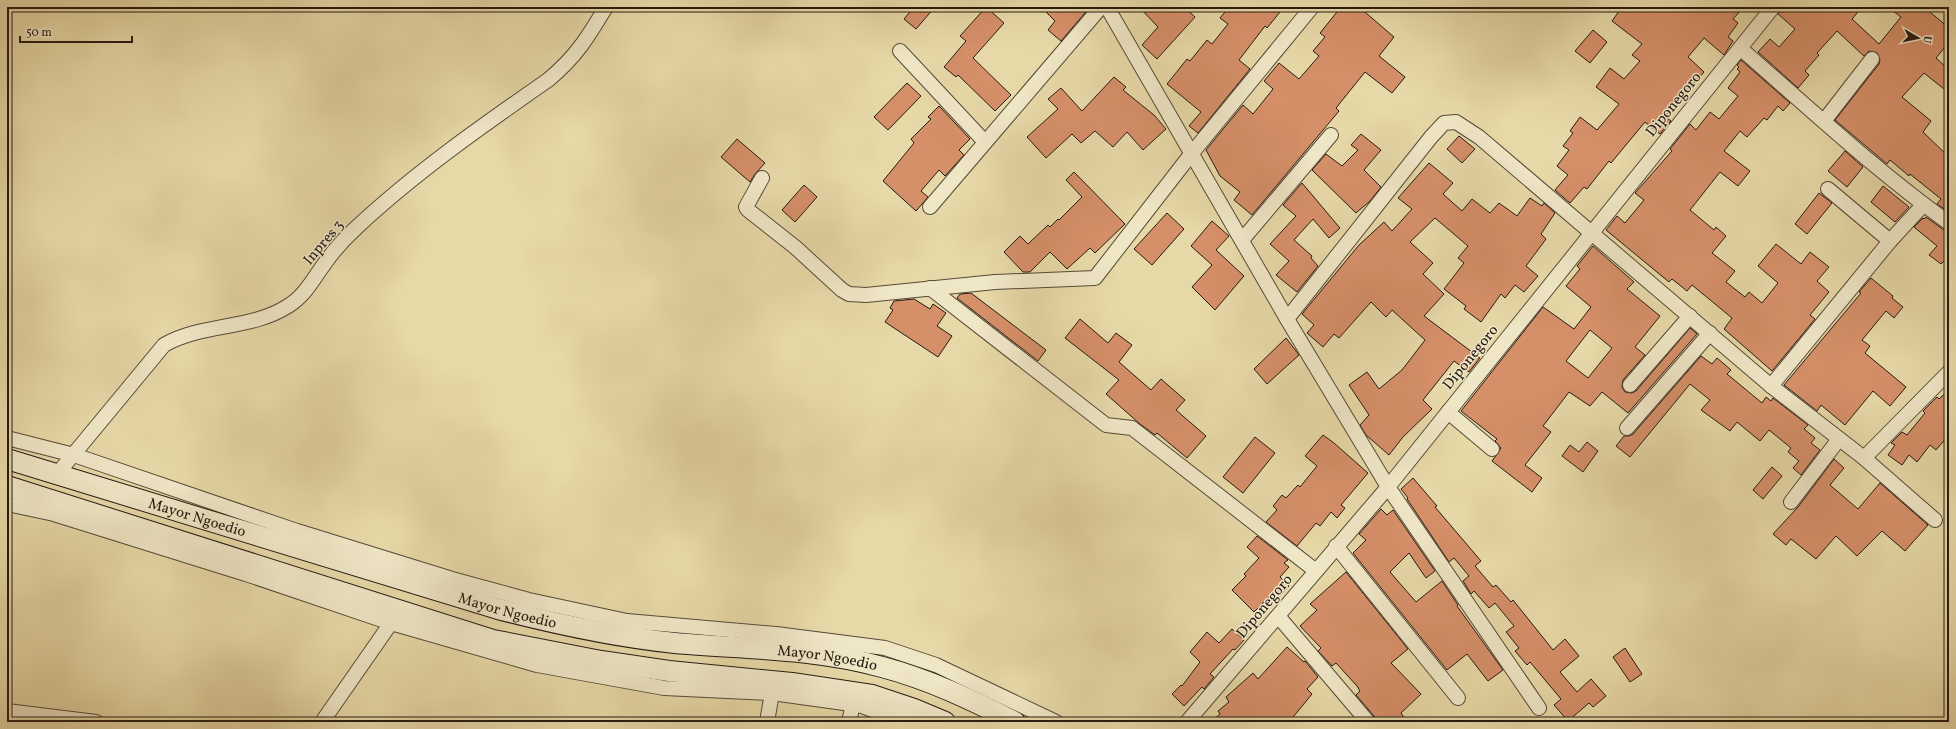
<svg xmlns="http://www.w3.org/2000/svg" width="1956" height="729" viewBox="0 0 1956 729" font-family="Vollkorn,serif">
<rect width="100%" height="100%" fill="#e7d8a7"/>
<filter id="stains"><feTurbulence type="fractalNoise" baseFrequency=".005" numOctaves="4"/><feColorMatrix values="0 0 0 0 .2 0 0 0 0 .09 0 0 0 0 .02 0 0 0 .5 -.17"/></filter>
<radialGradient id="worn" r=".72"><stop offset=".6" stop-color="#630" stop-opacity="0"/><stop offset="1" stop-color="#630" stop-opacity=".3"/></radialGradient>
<g fill="#d58f69" stroke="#261b12" fill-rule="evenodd">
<polygon points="914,7 935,7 916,29 904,19"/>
<polygon points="986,7 1004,23 973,58 1011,95 995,111 958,75 956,77 944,67 966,41 960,36"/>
<polygon points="1041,7 1090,7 1061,41 1048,30 1055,21"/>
<polygon points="1139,7 1184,7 1195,17 1157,59 1142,45 1158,27"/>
<polygon points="1229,7 1274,7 1280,12 1267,28 1265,26 1239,60 1250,69 1198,133 1189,126 1201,112 1167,84 1187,59 1190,61 1207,40 1212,44 1228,24 1220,18"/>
<polygon points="1341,7 1359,7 1394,37 1379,56 1405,77 1392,93 1365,72 1336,108 1339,111 1252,215 1234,200 1240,192 1220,176 1206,150 1243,105 1253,114 1273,89 1264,81 1279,63 1299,79 1319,56 1313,51 1325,37 1320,33"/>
<polygon points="1622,7 1744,7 1733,19 1738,23 1728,37 1733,41 1724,55 1704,38 1688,57 1704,72 1665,116 1671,121 1660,134 1645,122 1611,163 1609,161 1587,189 1584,187 1570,203 1555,190 1568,175 1557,166 1569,150 1563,146 1573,133 1570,131 1580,117 1597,130 1619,104 1596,87 1610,68 1624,79 1640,61 1632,55 1642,44 1612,21"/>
<polygon points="1783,7 1862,7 1852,19 1879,44 1901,17 1888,7 1924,7 1949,28 1949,42 1936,58 1949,70 1949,93 1924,73 1902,97 1931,121 1923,132 1949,157 1949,212 1937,204 1941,199 1910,174 1909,176 1890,160 1887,164 1835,120 1879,64 1880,60 1877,53 1869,51 1864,56 1837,31 1817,53 1819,55 1805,71 1809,75 1798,88 1758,52 1770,39 1779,47 1795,29 1778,14"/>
<polygon points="1593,30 1607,42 1590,63 1575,51"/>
<polygon points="1741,60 1790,103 1783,111 1778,106 1767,120 1764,118 1747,137 1740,131 1724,151 1750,171 1738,186 1720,172 1690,210 1714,230 1716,227 1726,236 1712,253 1735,271 1726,282 1745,297 1749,292 1762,303 1778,283 1758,266 1776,244 1801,264 1810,252 1829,267 1817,281 1829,292 1810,315 1815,319 1772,371 1724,329 1732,318 1692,285 1687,291 1672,279 1669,282 1606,230 1617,216 1625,223 1644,200 1635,193 1672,151 1670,149 1690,124 1696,130 1710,112 1719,119 1738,96 1728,88 1740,72 1737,69 1739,67 1737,65"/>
<polygon points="1114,77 1126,87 1123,90 1154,115 1166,129 1143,150 1127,132 1113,147 1095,131 1081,143 1072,134 1046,158 1027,137 1058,109 1048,99 1061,88 1082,111"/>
<polygon points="907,83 921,96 888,130 874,117"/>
<polygon points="939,106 970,139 959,150 964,155 945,176 939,170 921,191 928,197 916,211 883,181 914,143 911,139 931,119 928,117"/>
<polygon points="1361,134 1381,150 1364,170 1381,187 1370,201 1356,213 1312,170 1326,154 1342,166 1358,150 1351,145"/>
<polygon points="1459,136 1475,149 1462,163 1447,149"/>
<polygon points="737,139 765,163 755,174 750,182 721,157"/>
<polygon points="1845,151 1863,167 1847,187 1828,171"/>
<polygon points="1429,163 1453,183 1443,194 1462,211 1472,199 1490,213 1499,203 1517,216 1530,198 1542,206 1544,203 1555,213 1541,234 1546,239 1526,266 1538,276 1524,292 1515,285 1505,298 1501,294 1481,322 1464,309 1466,306 1444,289 1464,263 1458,258 1468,246 1435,218 1410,242 1433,263 1423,274 1444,294 1424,316 1480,358 1469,372 1454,361 1423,400 1432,409 1403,437 1389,455 1366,435 1360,425 1369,415 1349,385 1367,372 1379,389 1402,370 1425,340 1392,310 1386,317 1371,302 1339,338 1334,334 1323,347 1307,333 1314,325 1302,314 1359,245 1384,222 1392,231 1412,209 1398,198"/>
<polygon points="1074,172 1125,224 1095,253 1090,248 1067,269 1050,252 1030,272 1023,272 1004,252 1020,236 1028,244 1048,225 1050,227 1058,219 1059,220 1082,197 1066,180"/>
<polygon points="1302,183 1340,228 1329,238 1313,219 1294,240 1312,256 1311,258 1318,266 1297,292 1276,275 1289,261 1270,244 1296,216 1283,205"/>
<polygon points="804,185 817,197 795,222 782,210"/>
<polygon points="1883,186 1909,207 1895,222 1871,202"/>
<polygon points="1819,193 1832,203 1807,234 1795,224"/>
<polygon points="1167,213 1184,229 1152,265 1134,249"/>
<polygon points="1926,217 1944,230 1949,231 1949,256 1941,264 1929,255 1937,246 1914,227 1923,218 1924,219"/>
<polygon points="1212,221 1229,236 1216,250 1244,276 1215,310 1192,287 1212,265 1191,246"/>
<path d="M 1593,246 L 1634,282 L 1627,289 L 1660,316 L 1635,347 L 1645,355 L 1623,380 L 1622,387 L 1625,392 L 1632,393 L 1636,391 L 1690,328 L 1697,334 L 1628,413 L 1602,392 L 1590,406 L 1569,392 L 1543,426 L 1551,432 L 1525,465 L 1542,478 L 1532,492 L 1492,461 L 1501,448 L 1495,441 L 1497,439 L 1461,411 L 1543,307 L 1574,329 L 1591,307 L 1566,286 L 1580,269 L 1577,266 ZM 1590,330 L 1612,348 L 1588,378 L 1566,361 Z"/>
<polygon points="1871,278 1893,296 1892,298 1903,307 1894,318 1886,311 1862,340 1870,346 1865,353 1906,387 1890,406 1873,391 1845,425 1821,405 1817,411 1784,385 1861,293 1859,292"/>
<polygon points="971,293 1046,350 1038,361 957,298 960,294"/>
<polygon points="914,299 930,309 933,304 946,313 937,326 952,336 938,357 885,322 893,310 890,308 894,301"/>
<polygon points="1080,319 1108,343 1116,333 1132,345 1119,362 1151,390 1161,379 1185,400 1176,410 1206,436 1187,458 1157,433 1155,435 1140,424 1106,394 1119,380 1065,338"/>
<polygon points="1286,338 1299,355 1267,384 1254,369"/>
<polygon points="1701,356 1712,364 1717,358 1731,370 1727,374 1762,403 1766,397 1771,401 1773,398 1808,425 1804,429 1815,438 1811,443 1820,450 1801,475 1793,468 1799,461 1788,452 1791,448 1769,430 1760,441 1737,422 1730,431 1701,410 1710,400 1690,384 1630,457 1616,446 1624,436 1629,436 1633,434"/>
<polygon points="1949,390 1949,435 1936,450 1930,445 1917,462 1909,455 1902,465 1888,455 1895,445 1891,443 1902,432 1907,435 1925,413 1923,411 1937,397 1939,399"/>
<polygon points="1323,435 1334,443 1368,473 1341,505 1345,508 1337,518 1331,512 1320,526 1316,523 1297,546 1266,522 1277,510 1273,506 1282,495 1286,498 1298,485 1300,487 1317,466 1305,456"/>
<polygon points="1255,437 1275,453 1243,493 1223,477"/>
<polygon points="1587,442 1598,451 1583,472 1562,456 1570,445 1579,452"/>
<polygon points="1834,459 1844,468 1830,485 1858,509 1880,483 1928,525 1905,551 1882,531 1857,556 1836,536 1816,559 1791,539 1786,545 1773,534 1798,507"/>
<polygon points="1772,467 1782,476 1763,499 1753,490"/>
<polygon points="1413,478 1437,506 1435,507 1481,561 1475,566 1493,587 1496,585 1511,602 1513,600 1553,650 1565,639 1579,656 1560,672 1577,692 1591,679 1606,696 1593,707 1589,703 1568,721 1554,705 1561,699 1530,662 1527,665 1515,651 1519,648 1506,632 1514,626 1495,603 1489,608 1474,591 1471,594 1463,581 1469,576 1454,558 1449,562 1407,499 1408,498 1401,489"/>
<polygon points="1381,509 1387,515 1393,510 1435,571 1426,578 1409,553 1390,572 1416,602 1442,581 1458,605 1457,606 1503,670 1488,681 1467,654 1447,670 1353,553 1366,540 1359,534"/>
<polygon points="1257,536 1288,560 1284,563 1289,567 1280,577 1289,586 1274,602 1269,597 1254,612 1232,590 1246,576 1244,574 1259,558 1247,547"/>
<polygon points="1346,572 1408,649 1391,663 1421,694 1401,713 1407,722 1376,722 1374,716 1356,695 1360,691 1357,686 1336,663 1332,666 1318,651 1321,648 1300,626 1317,610 1310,604"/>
<polygon points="1232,629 1244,640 1235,650 1233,649 1210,674 1214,677 1204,689 1202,687 1184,706 1172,694 1181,685 1182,686 1200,662 1190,652 1207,632 1219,643"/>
<polygon points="1287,647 1304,662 1305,661 1318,677 1307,689 1312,694 1289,722 1211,722 1220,714 1218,711 1229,702 1226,697 1253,673 1258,679"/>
<polygon points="1625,648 1642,674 1630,682 1613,657"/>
</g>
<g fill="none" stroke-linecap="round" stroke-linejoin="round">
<g stroke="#564a37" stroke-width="16">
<g id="street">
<polyline points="1107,7 1287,319 1388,487 1539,708"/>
<path d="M 1740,48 C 1809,108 1875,170 1949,223"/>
<polyline points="900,51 985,142"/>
<polyline points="1824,121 1872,59"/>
<polyline points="762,178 746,207 748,210 795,247 842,290 849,294 866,295 995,282 1095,278 1192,153 1312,7"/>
<polyline points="1828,189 1890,241"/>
<polyline points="930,207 1101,7"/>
<polyline points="1242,240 1331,135"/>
<polyline points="930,288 1106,425 1132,428 1316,571"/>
<polyline points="1287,319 1431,137 1444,123 1456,122 1479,137 1771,386 1864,458 1935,520"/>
<polyline points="1630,385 1690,316"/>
<polyline points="1771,386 1890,241 1923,205"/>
<polyline points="1448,412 1492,449"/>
<polyline points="1627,428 1710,333"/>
<polyline points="7,438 74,455 297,531 452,579 529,600 627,621 776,634 885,648 936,665 1056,722"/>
<polyline points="1864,458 1949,372"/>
<path d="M 58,473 L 164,345 C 202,323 251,330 288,306 C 305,296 313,279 325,263 C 334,250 345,238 357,227 C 416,172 482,126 548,80 C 576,57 588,37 606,7"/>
<polyline points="1791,502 1839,439"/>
<polyline points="7,504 54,514 246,574 391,623"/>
<polyline points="1336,546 1458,698"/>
<polyline points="1278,616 1368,722"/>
<polyline points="7,711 96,722"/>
<polyline points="322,722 391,623 537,665 664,688 772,693 844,703 862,706 904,722"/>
<polyline points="767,722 772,693"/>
<polyline points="849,722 853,704"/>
<polyline points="1187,722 1388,487 1773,7"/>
</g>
</g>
<g stroke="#261b12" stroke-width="22">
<g id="secondary">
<path id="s1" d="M 7,459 L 498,609 C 556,624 615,637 675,643 C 744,649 814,648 882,667 C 928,679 972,700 1015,722"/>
<polyline points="7,486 493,640 601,661 669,671 792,683 872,695 914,709 945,722"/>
</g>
</g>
<use href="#street" stroke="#efe6c6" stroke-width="14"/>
<use href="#secondary" stroke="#efe6c6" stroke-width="20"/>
</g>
<g text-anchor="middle" stroke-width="3" stroke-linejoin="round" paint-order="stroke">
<g font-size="15" fill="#261b12" stroke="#efe6c6">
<text transform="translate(1673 104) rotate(-51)" y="5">Diponegoro</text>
<text transform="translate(323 242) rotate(-50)" y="5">Inpres 3</text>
<text transform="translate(1470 357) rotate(-51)" y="5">Diponegoro</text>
<text dy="5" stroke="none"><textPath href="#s1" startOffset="199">Mayor Ngoedio</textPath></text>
<text transform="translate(1264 606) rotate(-50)" y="5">Diponegoro</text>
<text dy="5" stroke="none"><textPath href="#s1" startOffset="523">Mayor Ngoedio</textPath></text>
<text dy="5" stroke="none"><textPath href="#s1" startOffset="847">Mayor Ngoedio</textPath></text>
</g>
</g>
<rect width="1956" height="729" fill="none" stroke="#e7d8a7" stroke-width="24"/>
<rect x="8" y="8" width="1940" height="713" fill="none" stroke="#261b12" stroke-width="2"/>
<rect x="12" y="12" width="1932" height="705" fill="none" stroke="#261b12"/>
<g transform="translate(1918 38) rotate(99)" stroke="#efe6c6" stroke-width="3" paint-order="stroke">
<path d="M0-3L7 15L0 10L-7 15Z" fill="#261b12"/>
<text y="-6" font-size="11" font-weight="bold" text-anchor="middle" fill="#261b12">U</text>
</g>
<path d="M20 36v6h112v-6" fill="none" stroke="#261b12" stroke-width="2"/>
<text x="26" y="36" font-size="12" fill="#261b12" stroke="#efe6c6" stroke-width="3" paint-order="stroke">50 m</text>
<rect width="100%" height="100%" filter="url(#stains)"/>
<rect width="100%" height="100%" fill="url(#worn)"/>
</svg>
